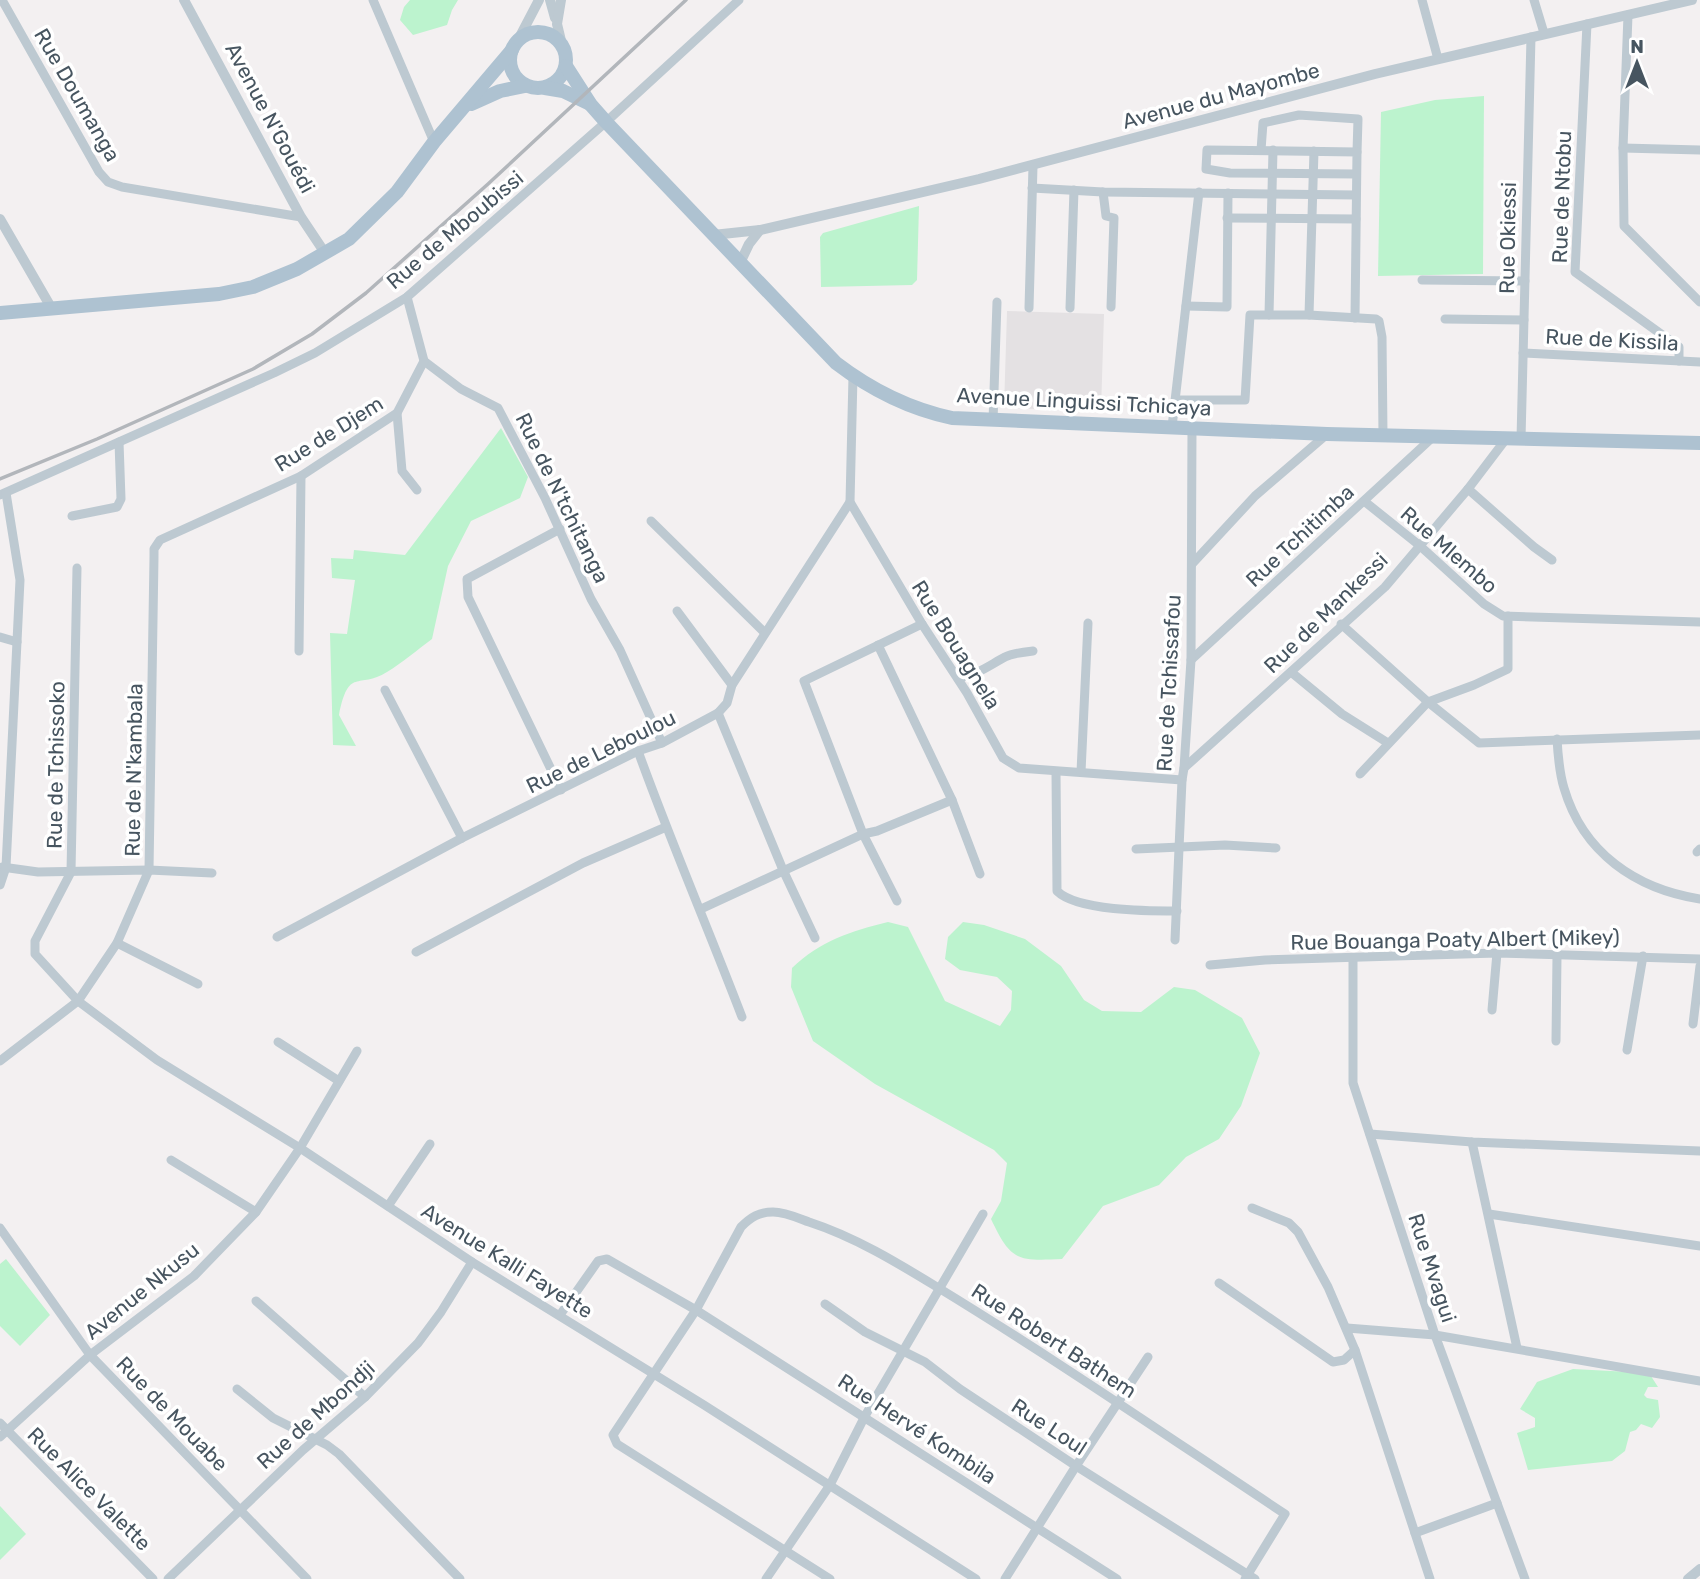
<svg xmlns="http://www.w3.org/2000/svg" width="1700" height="1579" viewBox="0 0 1700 1579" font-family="Rubik,sans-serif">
<rect width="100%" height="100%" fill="#f3f0f1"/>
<polygon fill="#e4e1e3" points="1007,311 1104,314 1101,411 1004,408"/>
<g fill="#bcf3ce">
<polygon points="410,0 458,0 452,10 447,25 413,35 400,20 404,7"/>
<polygon points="1484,96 1483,274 1378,276 1381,112 1435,100"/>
<polygon points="919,206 917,280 912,285 821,287 820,237 823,233"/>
<path d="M 501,428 L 528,477 L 520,498 L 471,521 L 448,566 L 432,639 C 417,650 402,663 387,672 C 358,690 349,666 339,715 L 356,746 L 333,745 L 330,633 L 347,634 L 355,580 L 332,578 L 331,558 L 353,559 L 354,550 L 405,555 Z"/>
<path d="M 888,922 L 908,927 L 945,1001 L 1000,1026 L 1011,1010 L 1012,991 L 997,977 L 960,970 L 945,959 L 948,937 L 963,922 L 984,925 L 1025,939 L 1061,966 L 1084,1000 L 1102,1011 L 1141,1012 L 1174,987 L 1195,990 L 1242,1018 L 1260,1053 L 1241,1106 L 1219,1139 L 1186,1157 L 1159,1185 L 1103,1206 L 1062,1259 C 1017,1261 1011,1261 991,1219 L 1001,1201 L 1007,1163 L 994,1150 L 875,1084 L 813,1041 L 791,987 L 792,968 C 820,941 851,931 888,922 Z"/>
<polygon points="6,1259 50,1315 20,1346 0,1326 0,1264"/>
<polygon points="1573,1369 1649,1373 1658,1387 1648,1387 1644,1395 1647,1398 1658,1400 1660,1417 1652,1428 1641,1424 1636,1430 1630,1432 1625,1451 1612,1461 1528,1470 1517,1433 1535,1427 1535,1418 1520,1409 1537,1382"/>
<polygon points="0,1506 26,1534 0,1560"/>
</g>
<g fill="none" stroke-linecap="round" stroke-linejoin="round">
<g stroke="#bdc9d1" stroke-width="9">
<polyline points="2,0 99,172 108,182 122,187 301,217"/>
<polyline points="373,0 434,142"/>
<polyline points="1422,0 1438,59"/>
<polyline points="1534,0 1544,33"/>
<polyline points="1628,15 1623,148 1624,226 1700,302"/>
<polyline points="1587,24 1575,272 1679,347 1679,361"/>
<polyline points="1623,148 1700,150"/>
<polyline points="1261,150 1263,123 1299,115 1358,119 1357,152"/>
<polyline points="1032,188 1103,192 1356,195"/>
<polyline points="1103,192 1106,216 1114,218 1111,307"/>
<polyline points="1227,218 1356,219"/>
<polyline points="1422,280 1525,281"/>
<polyline points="407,297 424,361 461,389 498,408 545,498 591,599 620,650 662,743"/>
<polyline points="1186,306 1227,307 1228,193"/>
<polyline points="1029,308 1033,166"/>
<polyline points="1070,308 1074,190"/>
<polyline points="1269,315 1273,150"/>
<polyline points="1309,315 1314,151"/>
<polyline points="1355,318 1357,152 1207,150 1206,169 1230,173 1356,174"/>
<polyline points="1445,319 1524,320"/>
<polyline points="1523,353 1700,362"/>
<polyline points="853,376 850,502 922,624 967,693 1003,758 1019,768 1182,780"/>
<polyline points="1176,400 1245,400 1250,315 1309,315 1376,319 1379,321 1382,337 1383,435"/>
<polyline points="397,413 402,471 417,490"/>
<polyline points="993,421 997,302"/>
<polyline points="1172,427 1199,192"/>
<polyline points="1521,439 1531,37"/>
<polyline points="1468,489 1534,547 1552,560"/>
<polyline points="0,495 274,373 315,353 407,297 606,122 739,0"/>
<polyline points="1364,501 1419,545 1484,604 1503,616 1700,622"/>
<polyline points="72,516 117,507 121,499 119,442"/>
<polyline points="651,521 764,632"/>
<polyline points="560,529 467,579 468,597 561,790"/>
<polyline points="1192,564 1255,496 1326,435"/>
<polyline points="77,568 71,872 35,941 35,954 78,1001 157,1060 300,1148 472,1262 704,1405 976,1579"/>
<polyline points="677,611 732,685"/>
<polyline points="1341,624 1428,702 1479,743 1700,735"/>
<polyline points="0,637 17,642"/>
<polyline points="878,645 952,800 980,874"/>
<polyline points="299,651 301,476"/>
<polyline points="1191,660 1433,437"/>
<polyline points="1291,672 1342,714 1388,743"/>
<path d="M 958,678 C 979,674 988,666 1005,657 C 1013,653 1024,652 1033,651"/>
<polyline points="385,690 462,838"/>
<polyline points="718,713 783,870 815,938"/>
<path d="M 1557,739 C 1558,756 1559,772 1564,788 C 1583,853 1636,889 1700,899"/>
<path d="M 638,751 C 670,840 708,928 742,1017"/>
<polyline points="1184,768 1385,587 1468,489 1506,439"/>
<path d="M 1056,772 L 1057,891 C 1077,911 1148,911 1177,911"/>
<polyline points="1081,772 1088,623"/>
<polyline points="1360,774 1428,702 1474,685 1508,669 1508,616"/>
<polyline points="1136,849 1225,845 1276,848"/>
<polyline points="1697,852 1700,849"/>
<polyline points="2,867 38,872 149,870 212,873"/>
<polyline points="0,885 6,867 20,580 6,493"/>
<polyline points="897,901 863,834 804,681 922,624"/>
<polyline points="701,909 863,834 877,831 952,800"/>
<polyline points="277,937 462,838 638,751 662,743 718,713 727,703 732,685 850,502"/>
<polyline points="1175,940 1182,780 1184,768 1191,660 1192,428"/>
<polyline points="117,943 198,984"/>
<polyline points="416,952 583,863 666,827"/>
<polyline points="1353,959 1353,1083 1435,1335 1525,1579"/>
<polyline points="1210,965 1265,960 1497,953 1700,959"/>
<polyline points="1492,1010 1497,953"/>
<polyline points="1693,1024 1700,966"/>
<polyline points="1556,1041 1557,956"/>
<polyline points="278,1042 339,1081"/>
<polyline points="1627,1050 1643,956"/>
<polyline points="0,1061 78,1001 117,943 149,870 154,557 154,549 160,540 301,476 397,413 424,361"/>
<polyline points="1370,1134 1472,1142 1700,1151"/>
<polyline points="1472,1142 1517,1348"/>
<polyline points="171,1160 256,1212"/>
<polyline points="388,1206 430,1144"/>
<polyline points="1252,1208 1289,1223 1298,1232 1328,1287 1355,1350 1430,1579"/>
<polyline points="1489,1214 1700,1246"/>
<polyline points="0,1228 90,1355 307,1579"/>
<polyline points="1219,1283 1333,1362 1344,1360 1355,1350"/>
<polyline points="256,1301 365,1397"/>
<polyline points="825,1304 865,1332 925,1362 960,1389 1076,1466 1255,1579"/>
<polyline points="560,1315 598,1261 607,1259 696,1310 1117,1579"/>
<polyline points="1347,1328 1435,1335 1700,1381"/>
<polyline points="237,1389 273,1418 327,1445 339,1454 460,1579"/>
<polyline points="0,1423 153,1579"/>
<polyline points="0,1437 90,1355 194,1276 256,1212 300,1148 357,1051"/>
<polyline points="1415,1533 1497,1503"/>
<polyline points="168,1579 303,1450 365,1397 418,1343 441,1312 472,1262"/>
<polyline points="766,1579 830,1485 865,1416 983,1214"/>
<path d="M 830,1579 L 617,1444 L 613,1435 L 696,1310 L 741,1227 C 751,1217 759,1212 773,1212 C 785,1212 798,1218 809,1222 C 855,1237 896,1262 937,1287 C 1055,1359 1170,1438 1285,1514 L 1245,1579"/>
<polyline points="1005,1579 1076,1466 1148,1357"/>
</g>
<g stroke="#bdc9d1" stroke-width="10">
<polyline points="184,0 301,217 325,253"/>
<polyline points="550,0 555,18"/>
<polyline points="561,0 557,24 562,45"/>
<polyline points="517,42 539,0"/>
<polyline points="0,219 52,309"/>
<polyline points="713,235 760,230 979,179 1375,74 1692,0"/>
<polyline points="740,263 749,244 760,230"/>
<polyline points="1688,1579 1700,1569"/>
</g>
<g stroke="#aec2d1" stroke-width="14">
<circle cx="538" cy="60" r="28"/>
<path d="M 566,66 L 591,105 L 606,122 L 836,363 C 870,389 910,409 952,418 L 1327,434 L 1700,443"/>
<polyline points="545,88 563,91 590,104"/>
<polyline points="471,104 500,91 525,86"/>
<polyline points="0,313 219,294 253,287 297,269 349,239 397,192 434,142 512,50"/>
</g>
<polyline stroke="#b2b6bb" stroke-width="3.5" points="0,479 97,439 253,369 312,334 366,293 488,184 686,0"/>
</g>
<g text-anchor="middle" stroke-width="7" stroke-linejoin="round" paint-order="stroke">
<g font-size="21" fill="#475560" stroke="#fff">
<text transform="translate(77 95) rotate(60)" y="7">Rue Doumanga</text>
<text transform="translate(1221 96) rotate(-15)" y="7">Avenue du Mayombe</text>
<text transform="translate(270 118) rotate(62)" y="7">Avenue N'Gouédi</text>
<text transform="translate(1562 197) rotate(-88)" y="7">Rue de Ntobu</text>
<text transform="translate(455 230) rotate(-40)" y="7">Rue de Mboubissi</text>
<text transform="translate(1508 238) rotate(-89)" y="7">Rue Okiessi</text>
<text transform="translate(1612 340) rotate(3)" y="7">Rue de Kissila</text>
<text transform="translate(1084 402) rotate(3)" y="7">Avenue Linguissi Tchicaya</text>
<text transform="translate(329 434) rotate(-32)" y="7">Rue de Djem</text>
<text transform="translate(562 498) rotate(64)" y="7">Rue de N'tchitanga</text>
<text transform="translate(1300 536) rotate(-43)" y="7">Rue Tchitimba</text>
<text transform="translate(1449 550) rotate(41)" y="7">Rue Mlembo</text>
<text transform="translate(1326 613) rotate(-44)" y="7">Rue de Mankessi</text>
<text transform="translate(956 645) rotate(58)" y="7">Rue Bouagnela</text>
<text transform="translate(1169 683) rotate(-87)" y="7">Rue de Tchissafou</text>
<text transform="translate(601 752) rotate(-26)" y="7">Rue de Leboulou</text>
<text transform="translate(56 765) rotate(-89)" y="7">Rue de Tchissoko</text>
<text transform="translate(134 770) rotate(-89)" y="7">Rue de N'kambala</text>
<text transform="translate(1455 940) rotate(-1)" y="7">Rue Bouanga Poaty Albert (Mikey)</text>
<text transform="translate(507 1261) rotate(32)" y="7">Avenue Kalli Fayette</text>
<text transform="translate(1432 1268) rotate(72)" y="7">Rue Mvagui</text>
<text transform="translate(142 1291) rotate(-39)" y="7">Avenue Nkusu</text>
<text transform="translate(1054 1341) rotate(33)" y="7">Rue Robert Bathem</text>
<text transform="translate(172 1414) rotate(46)" y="7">Rue de Mouabe</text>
<text transform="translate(316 1415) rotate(-42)" y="7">Rue de Mbondji</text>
<text transform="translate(1049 1427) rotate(33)" y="7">Rue Loul</text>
<text transform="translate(917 1429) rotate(33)" y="7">Rue Hervé Kombila</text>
<text transform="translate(89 1489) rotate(45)" y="7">Rue Alice Valette</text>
</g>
</g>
<g transform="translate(1637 63)" stroke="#ffffff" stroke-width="5" paint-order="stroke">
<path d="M0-5L12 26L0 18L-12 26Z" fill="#475560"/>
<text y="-10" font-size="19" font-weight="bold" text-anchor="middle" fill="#475560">N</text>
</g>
</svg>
